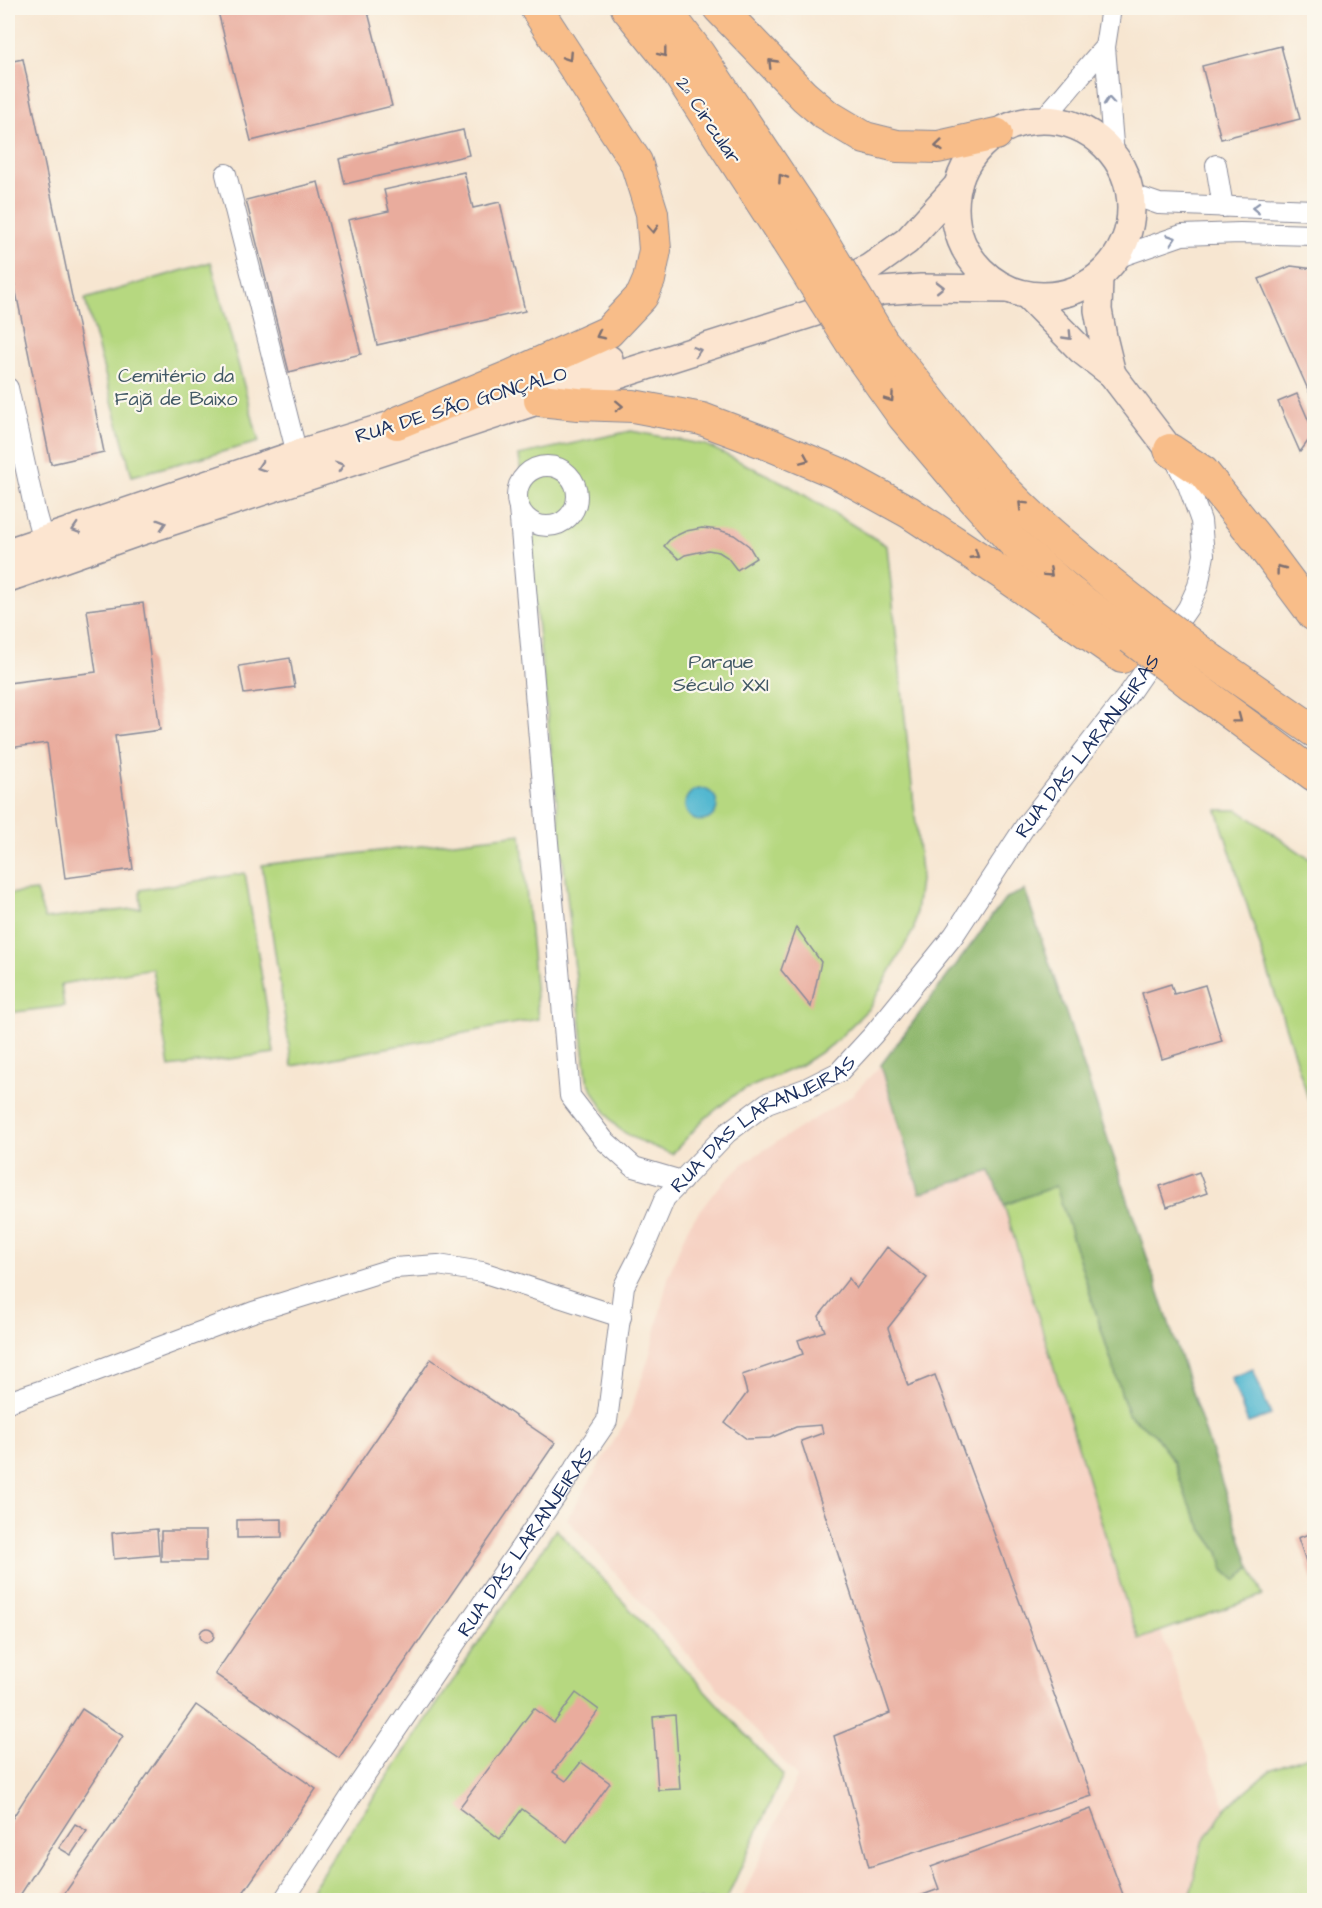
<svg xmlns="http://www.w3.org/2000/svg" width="1322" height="1908" viewBox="0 0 1322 1908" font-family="'Architects Daughter',sans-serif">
<rect width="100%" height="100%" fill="#fbf7ec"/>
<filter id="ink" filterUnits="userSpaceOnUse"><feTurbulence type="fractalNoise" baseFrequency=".0167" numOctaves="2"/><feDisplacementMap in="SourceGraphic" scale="12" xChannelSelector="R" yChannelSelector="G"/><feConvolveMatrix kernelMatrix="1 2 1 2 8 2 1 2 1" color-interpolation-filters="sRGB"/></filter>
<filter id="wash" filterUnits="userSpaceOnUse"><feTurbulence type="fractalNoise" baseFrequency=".008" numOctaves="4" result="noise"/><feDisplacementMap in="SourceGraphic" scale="24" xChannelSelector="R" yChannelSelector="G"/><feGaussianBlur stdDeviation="1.35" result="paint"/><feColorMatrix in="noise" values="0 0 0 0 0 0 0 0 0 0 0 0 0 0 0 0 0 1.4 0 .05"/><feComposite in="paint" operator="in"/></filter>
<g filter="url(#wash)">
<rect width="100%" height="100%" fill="#f7e6d1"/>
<polygon fill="#f6d2c3" points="881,1065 920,1193 991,1171 1226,1808 1202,1843 1189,1900 741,1900 797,1777 567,1519 629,1416 650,1354 669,1274 688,1227 715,1191 745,1162 851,1096"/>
<g fill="#b6d880" stroke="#68846f" stroke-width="1.5">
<polygon points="211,262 259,442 132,476 85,299"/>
<path d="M 631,431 L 706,445 L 788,485 L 887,546 L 921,872 L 914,929 L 870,1007 L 832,1045 L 801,1065 L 737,1093 L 703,1120 L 672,1154 C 655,1147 631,1139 617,1127 C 605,1115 595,1094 587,1079 L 519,455 Z"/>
<polygon points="1217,810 1238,810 1314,862 1314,1117"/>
<polygon points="521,834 538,1019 292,1066 262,865"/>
<polygon points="245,873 274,1053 169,1067 152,968 61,984 64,1006 8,1013 8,894 36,891 45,919 141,908 140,890"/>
<polygon points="1056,1185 1128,1414 1155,1435 1174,1462 1188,1502 1203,1530 1219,1552 1224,1570 1236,1581 1250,1567 1263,1595 1139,1639 1128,1609 1004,1205"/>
<polygon points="556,1529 783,1775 726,1900 304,1900"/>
<polygon points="1314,1754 1314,1900 1189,1900 1202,1843 1226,1808 1272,1769"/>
</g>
<polygon fill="#90b86e" stroke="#567466" stroke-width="1.5" points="1025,890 1250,1567 1236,1581 1224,1570 1219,1552 1203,1530 1188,1502 1174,1462 1155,1435 1128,1414 1056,1186 1004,1205 991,1171 920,1193 881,1065 1006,898"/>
<g fill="#52b8d0" stroke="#367497" stroke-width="1.5">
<circle cx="701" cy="805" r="16"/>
<polygon points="1253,1369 1271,1415 1248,1423 1231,1378"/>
</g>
<g id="blocks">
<g fill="#e9ac9d">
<polygon points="217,8 367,8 392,106 251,141"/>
<polygon points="1281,46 1300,119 1221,139 1202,66"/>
<polygon points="23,59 104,452 51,464 8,253 8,62"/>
<polygon points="463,130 469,155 345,184 339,159"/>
<polygon points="464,172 473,208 500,202 525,311 377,345 348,220 389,211 384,190"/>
<polygon points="318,182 361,354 289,372 246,200"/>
<polygon points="1291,266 1314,269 1314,403 1259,279"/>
<polygon points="1297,394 1314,433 1300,452 1278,402"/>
<polygon points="702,528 719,530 734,535 749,546 756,558 737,570 727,557 719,552 708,550 685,555 679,559 664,546 671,538 686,531"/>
<polygon points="143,603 160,730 115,736 133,869 65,878 47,743 8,748 8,683 96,672 87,610"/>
<polygon points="290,658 295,687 244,694 239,666"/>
<polygon points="796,927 821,962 811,1007 781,970"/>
<polygon points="1171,984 1174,994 1205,985 1222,1041 1162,1059 1142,993"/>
<polygon points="1199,1172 1207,1193 1167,1207 1160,1186"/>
<polygon points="887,1247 927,1278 888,1328 908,1386 935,1375 1092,1796 869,1867 834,1736 890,1713 801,1441 823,1433 821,1425 796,1427 770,1438 747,1439 725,1423 747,1393 742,1375 803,1354 798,1340 825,1331 819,1316 849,1278 856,1289"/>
<polygon points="431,1359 555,1443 339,1758 215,1674"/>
<polygon points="282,1519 282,1537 237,1538 237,1520"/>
<polygon points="157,1529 159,1555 114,1559 112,1533"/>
<rect x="161" y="1531" width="45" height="30"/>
<polygon points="1314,1532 1314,1585 1298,1538"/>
<circle cx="207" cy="1635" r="7"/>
<polygon points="576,1693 599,1710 553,1772 566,1781 581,1762 610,1783 567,1842 522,1809 500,1839 459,1808 534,1708 554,1723"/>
<polygon points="196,1705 316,1789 238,1900 60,1900"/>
<polygon points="82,1709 123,1736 17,1900 8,1900 8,1825"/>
<polygon points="675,1715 680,1789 658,1790 653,1717"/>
<polygon points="1091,1809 1125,1900 909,1900 939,1889 931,1867"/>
<polygon points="75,1824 87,1831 71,1855 59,1848"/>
</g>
</g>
</g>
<g filter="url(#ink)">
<use href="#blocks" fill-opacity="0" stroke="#898a98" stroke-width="1.5"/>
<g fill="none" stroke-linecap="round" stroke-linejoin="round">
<g stroke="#898a98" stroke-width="22">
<g id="minor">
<polyline points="1111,8 1105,47 1114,156"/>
<path d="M 1042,120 C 1064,97 1083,71 1105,47"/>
<polyline points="1216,165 1223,207"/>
<polyline points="226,174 297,454"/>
<polyline points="1130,194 1159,204 1314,210"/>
<polyline points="1116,258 1182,235 1240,233 1314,235"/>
<polyline points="8,388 36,515 43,540"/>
<circle cx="547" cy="496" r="30"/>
<polyline points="519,508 570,1096 604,1140 634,1167 682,1181"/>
<polyline points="8,1402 69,1381 253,1312 394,1268 438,1265 482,1272 621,1317"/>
<path id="s1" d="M 284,1900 L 353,1793 L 607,1421 L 624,1286 L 645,1245 L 665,1198 L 727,1133 L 767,1103 L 805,1089 L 839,1072 L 873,1035 L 954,935 L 1026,825 L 1130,692 L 1188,608 L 1198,586 L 1204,555 L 1201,521 L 1188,485 L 1174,457"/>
</g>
</g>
<g stroke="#898a98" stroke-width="30">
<g id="secondary">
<circle cx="1043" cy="208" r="88"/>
<polyline points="1099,277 1098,310 1103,337 1112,374"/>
<polyline points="828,288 869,268 907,241 958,185"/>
<polyline points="1027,295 1081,350 1112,374 1170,450"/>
<polyline points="508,389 609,359"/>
<polyline points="8,552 297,454 417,417"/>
<polyline points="8,578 133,534 540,400 882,291 921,288 1006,289"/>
</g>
</g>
<g stroke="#898a98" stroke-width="34">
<g id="trunk">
<polyline points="627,8 673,65 785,238"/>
<polyline points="664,8 698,53 814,227"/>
<polyline points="719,8 804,96 825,114 865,138 897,146 938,147 996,134"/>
<path d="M 882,341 C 916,382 948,425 983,466 C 1030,521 1090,566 1146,611"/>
<polyline points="856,350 903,416 963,487 1012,541 1069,591 1131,638"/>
<polyline points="540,400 578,404 633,406 702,419 771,445 840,474 909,512 1003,574 1122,657"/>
<polyline points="397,423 511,376 608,332 642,296 649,280 655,250 652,213 636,162 536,8"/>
<polyline points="1170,450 1203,472 1258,540 1314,615"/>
<polyline points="1213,661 1314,731"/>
<polyline points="1191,684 1314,775"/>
</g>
</g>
<use href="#minor" stroke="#fff" stroke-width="20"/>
<use href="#secondary" stroke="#fce5d0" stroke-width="27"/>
<use href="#trunk" stroke="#f8bd89" stroke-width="32"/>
<g stroke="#898a98" stroke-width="34" stroke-linecap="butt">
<g id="trunk-bridge">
<polyline points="814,227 882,341"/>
<polyline points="785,238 856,350"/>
<polyline points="1146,611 1213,661"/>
<polyline points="1131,638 1191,684"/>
</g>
</g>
<use href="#trunk-bridge" stroke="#f8bd89" stroke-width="32"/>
</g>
<defs><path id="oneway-chevron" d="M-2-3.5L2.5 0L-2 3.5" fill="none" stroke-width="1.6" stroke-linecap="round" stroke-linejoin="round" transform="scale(1.5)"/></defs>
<g stroke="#7e6f71">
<use href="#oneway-chevron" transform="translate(663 53) rotate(52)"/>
<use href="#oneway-chevron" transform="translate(568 57) rotate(57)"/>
<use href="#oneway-chevron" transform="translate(772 63) rotate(-134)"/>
<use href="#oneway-chevron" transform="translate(939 146) rotate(174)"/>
<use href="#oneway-chevron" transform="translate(782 178) rotate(-124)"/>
<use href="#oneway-chevron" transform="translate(653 229) rotate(86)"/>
<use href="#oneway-chevron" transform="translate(600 335) rotate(153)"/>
<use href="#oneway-chevron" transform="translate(890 398) rotate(55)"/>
<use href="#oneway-chevron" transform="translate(619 406) rotate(2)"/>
<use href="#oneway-chevron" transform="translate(805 459) rotate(23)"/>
<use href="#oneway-chevron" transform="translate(1022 505) rotate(-135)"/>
<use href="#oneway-chevron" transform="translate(975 555) rotate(33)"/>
<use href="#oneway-chevron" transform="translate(1280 569) rotate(-127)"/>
<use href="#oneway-chevron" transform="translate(1049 573) rotate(42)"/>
<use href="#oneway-chevron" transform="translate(1238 719) rotate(37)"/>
</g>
<g stroke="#8d97ae">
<use href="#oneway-chevron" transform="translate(1109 101) rotate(-95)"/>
<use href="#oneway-chevron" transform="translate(1256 208) rotate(-178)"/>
<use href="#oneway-chevron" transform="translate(1172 239) rotate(-19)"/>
</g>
<g stroke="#8c8a97">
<use href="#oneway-chevron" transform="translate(940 287) rotate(-1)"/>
<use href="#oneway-chevron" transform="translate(1068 336) rotate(46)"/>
<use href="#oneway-chevron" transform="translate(697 351) rotate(-17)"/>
<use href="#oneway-chevron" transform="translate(340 466) rotate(-18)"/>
<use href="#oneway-chevron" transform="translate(261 467) rotate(161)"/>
<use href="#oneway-chevron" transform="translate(162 524) rotate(-18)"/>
<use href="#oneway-chevron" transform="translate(76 529) rotate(162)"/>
</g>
</g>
<g text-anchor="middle" stroke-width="4.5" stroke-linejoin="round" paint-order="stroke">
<g font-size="20" fill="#1b2f5e" stroke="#fbf7ec">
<text transform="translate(709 120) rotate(56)" y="7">2ª Circular</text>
<text transform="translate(461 404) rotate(-17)" y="7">RUA DE SÃO GONÇALO</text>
<text dy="7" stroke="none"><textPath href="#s1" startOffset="1440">RUA DAS LARANJEIRAS</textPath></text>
<text dy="7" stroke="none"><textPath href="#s1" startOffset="936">RUA DAS LARANJEIRAS</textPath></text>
<text dy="7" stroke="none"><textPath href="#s1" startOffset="432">RUA DAS LARANJEIRAS</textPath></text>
</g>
<g font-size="20" fill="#425966" stroke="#fbf7ec">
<text x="176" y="382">Cemitério da<tspan x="176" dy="23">Fajã de Baixo</tspan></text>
<text x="721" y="668">Parque<tspan x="721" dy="23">Século XXI</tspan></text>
</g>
</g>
<rect width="1322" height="1908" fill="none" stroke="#fbf7ec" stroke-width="30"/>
</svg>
